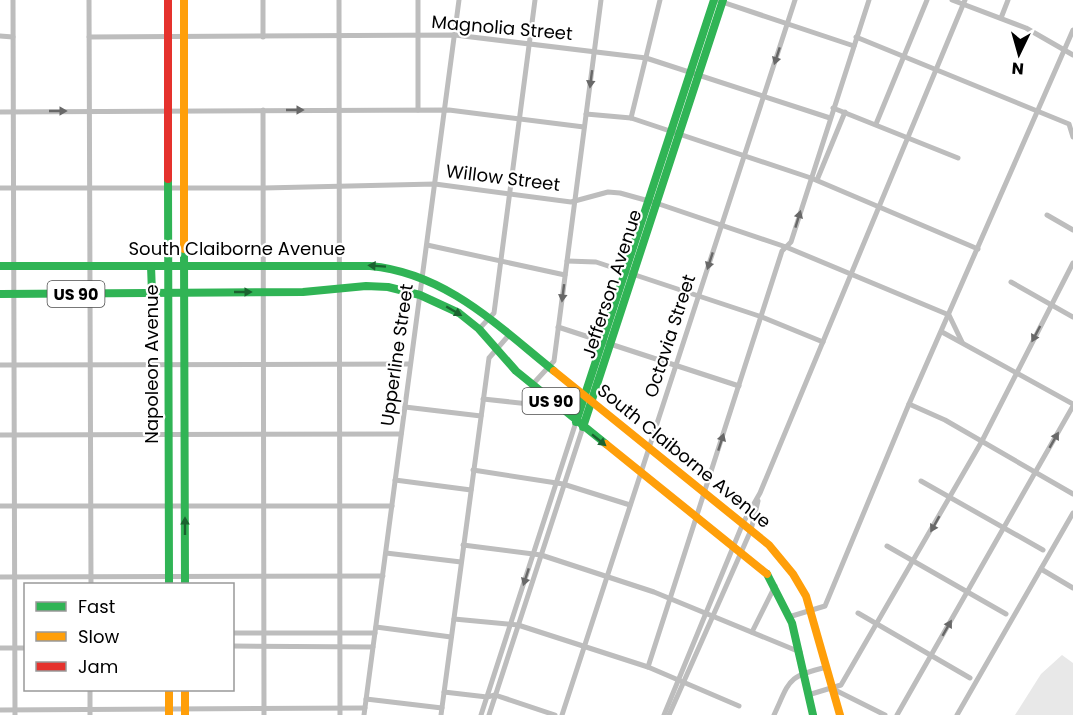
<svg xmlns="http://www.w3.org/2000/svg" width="1073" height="715" viewBox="0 0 1073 715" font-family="Poppins,sans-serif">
<rect width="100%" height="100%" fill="#fff"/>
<polygon fill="#e8e8e8" points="1062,655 1073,663 1073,715 1015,715 1041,674"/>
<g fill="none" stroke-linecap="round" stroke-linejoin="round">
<g stroke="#bdbdbd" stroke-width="5">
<polyline points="13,0 15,715"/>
<polyline points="89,0 91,584"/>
<polyline points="263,0 263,37"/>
<polyline points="339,0 340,715"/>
<polyline points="418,0 418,110"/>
<polyline points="952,0 1026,28 1073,55"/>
<polyline points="719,1 854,46"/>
<polyline points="1001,18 1008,0"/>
<polyline points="0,36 13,37"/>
<polyline points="89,37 455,35 646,58 830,118"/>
<polyline points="856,37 1069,124 1073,137"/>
<polyline points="833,108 958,158"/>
<polyline points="263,110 264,715"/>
<polyline points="0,112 449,110 584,127"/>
<polyline points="586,114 631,118 811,178 978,249"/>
<polyline points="631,118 660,0"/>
<polyline points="876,124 927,0"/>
<polyline points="817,180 845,112"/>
<polyline points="0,188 264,188 435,184 571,202 608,192 620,193 656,203 786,247 949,315 962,342"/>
<polyline points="1047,215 1073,230"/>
<polyline points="427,245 565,275"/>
<polyline points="567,261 596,262 762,317 823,342"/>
<polyline points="1011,282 1073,317"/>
<polyline points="558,327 739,386"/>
<polyline points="479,329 494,313 535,0"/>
<polyline points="942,332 1073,404"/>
<polyline points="0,365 410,364"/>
<polyline points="532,385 554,361 601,0"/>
<polyline points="483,399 558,407"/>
<polyline points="909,404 945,420 1073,494"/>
<polyline points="405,407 481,416"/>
<polyline points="0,435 401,434"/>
<polyline points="473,470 563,484 630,505"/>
<polyline points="395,480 471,490"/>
<polyline points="921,481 1043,550"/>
<polyline points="0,506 392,506"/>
<polyline points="463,545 541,555 654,592 800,652"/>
<polyline points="887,546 1006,614"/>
<polyline points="386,553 461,562"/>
<polyline points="1041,569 1073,588"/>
<polyline points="0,577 383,576"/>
<polyline points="858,613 970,678"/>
<polyline points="792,616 825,606 909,404 1073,30"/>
<polyline points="454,619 518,625 648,667 739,706"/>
<polyline points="376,627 451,637"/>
<polyline points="752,632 775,586"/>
<polyline points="232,633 375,633"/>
<polyline points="232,646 373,647"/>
<polyline points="0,648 26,648"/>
<polyline points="648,667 782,251 791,242 869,0"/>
<polyline points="833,689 885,715"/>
<polyline points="444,692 487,697 495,695 555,715"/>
<polyline points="808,695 841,685 982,441 1073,263"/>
<polyline points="366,699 442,708"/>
<polyline points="0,710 365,708"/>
<polyline points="90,715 90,690"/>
<polyline points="364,715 459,0"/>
<polyline points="441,715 489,358 509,335"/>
<polyline points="481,715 576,422"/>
<polyline points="489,715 583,427"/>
<polyline points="562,715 795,0"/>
<polyline points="664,715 743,523 760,493 965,0"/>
<polyline points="669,715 751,530 758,501"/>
<path d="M 774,715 C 791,678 787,677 827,667"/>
<polyline points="897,715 1073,406"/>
<polyline points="957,715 1073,513"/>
</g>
<g stroke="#30b455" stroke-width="8">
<polyline points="168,179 169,584"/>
<polyline points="184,249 185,584"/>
<path d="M 0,266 L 370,266 C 446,273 498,326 554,371"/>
<polyline points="151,266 152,293"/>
<polyline points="0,294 303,292 366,286 388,287 420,295 459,313 479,329 516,371 606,444"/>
<polyline points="576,422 714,0"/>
<polyline points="583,427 723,0"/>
<polyline points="767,574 792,623 813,715"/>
</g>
<g stroke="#ff9f0a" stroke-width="8">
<polyline points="184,0 184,249"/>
<polyline points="554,371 769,545 793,574 806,596 840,715"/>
<polyline points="606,444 767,574"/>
<polyline points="169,690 169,715"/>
<polyline points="185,690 185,715"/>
</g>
<polyline stroke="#e5322d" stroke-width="8" points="168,0 168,179"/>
</g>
<defs><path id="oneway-solid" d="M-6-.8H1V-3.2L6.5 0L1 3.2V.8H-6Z" transform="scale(1.5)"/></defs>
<g fill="#686868">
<use href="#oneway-solid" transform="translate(777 56) rotate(108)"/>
<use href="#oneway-solid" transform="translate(591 79) rotate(97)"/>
<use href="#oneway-solid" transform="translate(295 110)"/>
<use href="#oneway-solid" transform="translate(58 111)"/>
<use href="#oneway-solid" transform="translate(798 219) rotate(-73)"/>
<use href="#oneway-solid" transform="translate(710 261) rotate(108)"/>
<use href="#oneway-solid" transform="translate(563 293) rotate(97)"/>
<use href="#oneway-solid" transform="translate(1036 334) rotate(118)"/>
<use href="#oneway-solid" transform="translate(1054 440) rotate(-60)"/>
<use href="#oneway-solid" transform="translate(721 442) rotate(-72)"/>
<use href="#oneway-solid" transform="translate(935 524) rotate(119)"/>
<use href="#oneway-solid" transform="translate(526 577) rotate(108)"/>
<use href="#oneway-solid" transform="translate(947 628) rotate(-60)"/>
</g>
<g fill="#1a632f">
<use href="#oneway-solid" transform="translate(377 266) rotate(-176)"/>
<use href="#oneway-solid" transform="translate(243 292)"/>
<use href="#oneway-solid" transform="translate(454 311) rotate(30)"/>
<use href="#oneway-solid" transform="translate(599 440) rotate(39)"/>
<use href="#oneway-solid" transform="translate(185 526) rotate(-90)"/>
</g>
<g text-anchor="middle" stroke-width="4.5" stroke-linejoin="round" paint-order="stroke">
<g fill="#fff" stroke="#4c4c4c" stroke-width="1.5">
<rect x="47.5" y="281" width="57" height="26" rx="4.5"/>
<rect x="522.5" y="388" width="57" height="26" rx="4.5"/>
</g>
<g font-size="16" font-weight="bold" fill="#000">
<text x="76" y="300">US 90</text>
<text x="551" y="407">US 90</text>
</g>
<g font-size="18" fill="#000" stroke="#fff">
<text transform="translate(502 28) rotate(5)" y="6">Magnolia Street</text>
<text transform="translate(503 178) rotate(7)" y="6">Willow Street</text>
<text x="237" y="255">South Claiborne Avenue</text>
<text transform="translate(612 284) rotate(-72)" y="6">Jefferson Avenue</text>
<text transform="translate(670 336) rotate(-72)" y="6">Octavia Street</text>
<text transform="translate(397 355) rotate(-82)" y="6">Upperline Street</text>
<text transform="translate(152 364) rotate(-90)" y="6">Napoleon Avenue</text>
<text transform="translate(684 456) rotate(39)" y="6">South Claiborne Avenue</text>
</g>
</g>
<rect x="24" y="583" width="210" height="108" fill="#ffffff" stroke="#999999" stroke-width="1.5"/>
<rect x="36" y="602" width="30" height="9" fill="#30b455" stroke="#999999" stroke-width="1.5"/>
<text x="78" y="613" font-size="18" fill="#000000">Fast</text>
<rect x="36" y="632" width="30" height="9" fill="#ff9f0a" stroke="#999999" stroke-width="1.5"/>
<text x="78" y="643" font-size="18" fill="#000000">Slow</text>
<rect x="36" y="662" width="30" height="9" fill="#e5322d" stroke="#999999" stroke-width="1.5"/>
<text x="78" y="673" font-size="18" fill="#000000">Jam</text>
<g transform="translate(1019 54) rotate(185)" stroke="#ffffff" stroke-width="4.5" paint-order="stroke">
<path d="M0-4.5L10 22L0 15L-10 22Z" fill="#000000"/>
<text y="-9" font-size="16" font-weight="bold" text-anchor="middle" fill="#000000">N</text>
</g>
</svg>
